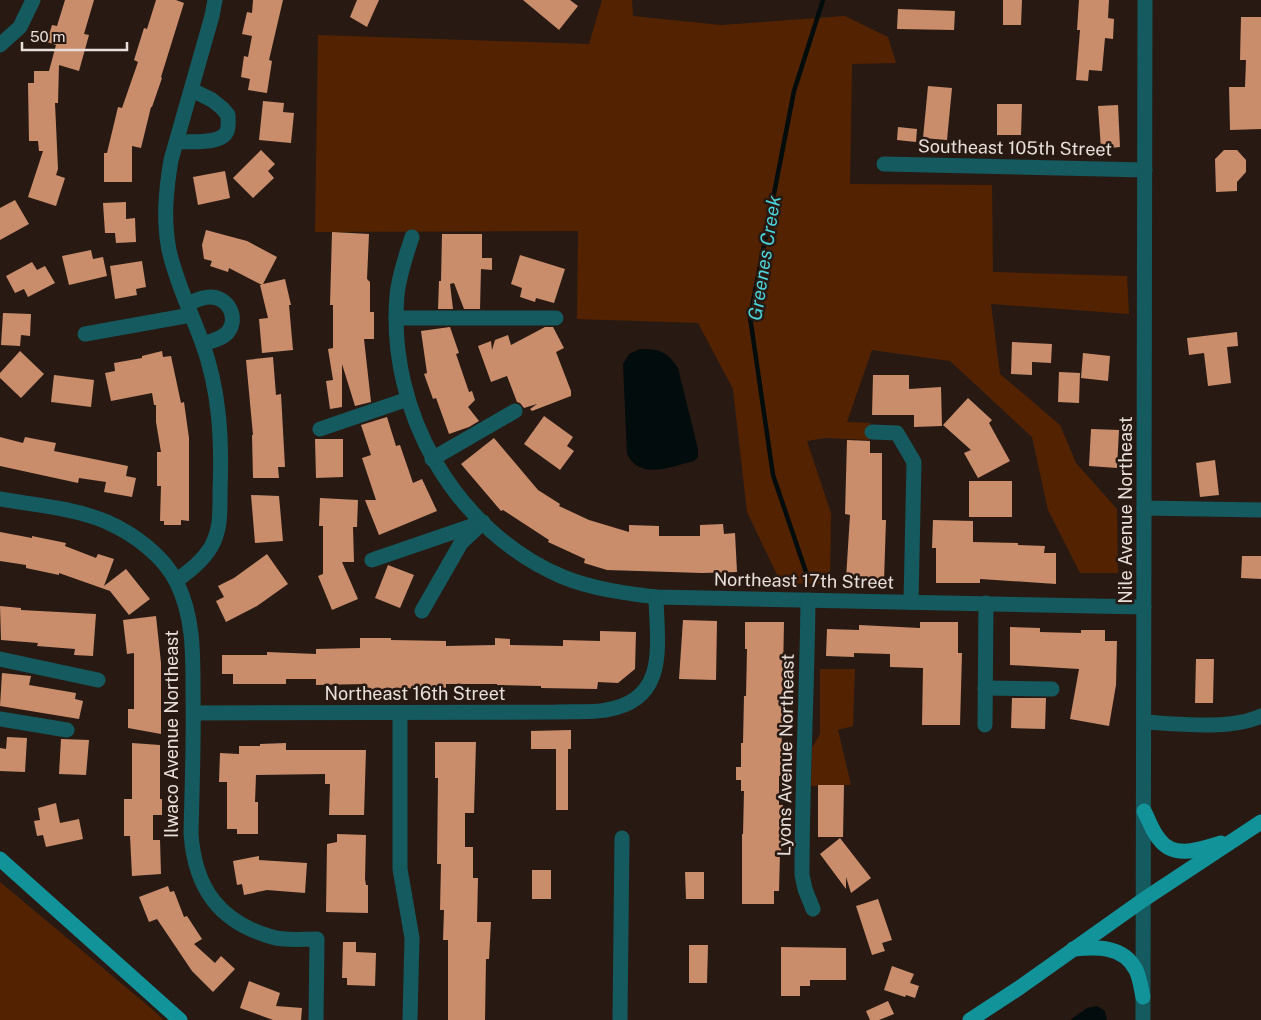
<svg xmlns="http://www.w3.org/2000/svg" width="1261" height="1020" viewBox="0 0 1261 1020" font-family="'Public Sans',sans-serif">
<rect width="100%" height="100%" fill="#281a13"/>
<g fill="#532301">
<polygon points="602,0 632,0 633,16 721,25 845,16 888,37 896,63 852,64 850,184 992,185 993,272 1127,276 1129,314 991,304 1000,374 1060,425 1076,463 1117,509 1118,573 1080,573 1048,510 1032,437 950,361 872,350 847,422 870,423 870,440 825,438 807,441 831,513 830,584 781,583 747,512 733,389 698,323 577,319 578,231 315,232 318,35 589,44"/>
<polygon points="820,669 855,669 853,726 838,730 851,785 811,786 812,748 820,734"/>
<polygon points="0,882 153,1010 163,1020 0,1020"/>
</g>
<g fill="#020c0c">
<path d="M 640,349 C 659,349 667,351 678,368 L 698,449 L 698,457 L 694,461 C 672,466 640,481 627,454 L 623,364 L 629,354 Z"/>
<polygon points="1097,1006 1105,1011 1107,1020 1070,1020 1087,1008"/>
</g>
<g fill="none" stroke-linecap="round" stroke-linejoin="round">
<polyline stroke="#020c0c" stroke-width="4.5" points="807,575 773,475 750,317 794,91 823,0"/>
</g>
<g fill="#c98d6c">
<polygon points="65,0 94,0 84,34 89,35 79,71 59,65 58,103 55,103 58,169 56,175 65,178 56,206 28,197 43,151 39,151 38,141 29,141 28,83 34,83 34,71 49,71 56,45 47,42 52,25 57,26"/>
<polygon points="156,0 176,0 184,3 161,77 162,78 152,107 151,107 141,148 132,146 132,182 104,182 104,153 107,153 118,107 122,108 138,62 134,60 144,28 147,29"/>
<polygon points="253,0 283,0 269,60 272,61 267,93 248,90 250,79 241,77 244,56 248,57 252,36 242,34 247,12 252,13"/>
<polygon points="357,0 379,0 367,27 350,17"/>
<polygon points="523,0 570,0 578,6 559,30"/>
<polygon points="1003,0 1022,0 1021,25 1003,25"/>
<polygon points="1079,0 1109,0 1108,18 1114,19 1113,39 1105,38 1102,71 1089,70 1088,81 1076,80 1080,30 1077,30"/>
<polygon points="898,9 955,11 954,30 897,29"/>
<polygon points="1241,17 1261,17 1261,129 1230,130 1229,87 1245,87 1246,60 1240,60"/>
<polygon points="928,86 952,88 947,140 923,138"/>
<polygon points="263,101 284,103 283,112 294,113 291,143 259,140"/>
<polygon points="997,104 1022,104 1021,135 997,135"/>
<polygon points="1118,105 1120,147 1101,149 1098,106"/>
<polygon points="898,127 917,129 916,142 897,140"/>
<polygon points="261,150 275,164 268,171 274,178 253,198 233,178"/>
<polygon points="1224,150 1237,150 1246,160 1246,172 1237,182 1237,191 1216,192 1215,159"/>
<polygon points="225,171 230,198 198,205 193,177"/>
<polygon points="15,200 29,224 0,240 0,208"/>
<polygon points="126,202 126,219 135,218 136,242 116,243 115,233 105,233 103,203"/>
<polygon points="206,230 247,241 277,257 263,284 285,279 291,305 289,305 293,350 262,353 259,319 268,318 260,285 262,285 229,268 228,272 210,266 212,261 204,259 202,245"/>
<polygon points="332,232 369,234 367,279 370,282 370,312 374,312 374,339 364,339 371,402 355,406 342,364 342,407 330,409 326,381 333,380 328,349 333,348 333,305 330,305"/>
<polygon points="442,234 482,234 482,258 492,258 492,270 481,269 480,309 464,309 454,283 450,284 453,309 438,309 439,281 441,281"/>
<polygon points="91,250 93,259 103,257 107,276 69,285 62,256"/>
<polygon points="520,255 565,269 554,303 536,298 535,302 520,297 522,288 511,284"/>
<polygon points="142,261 146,287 136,289 137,295 115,299 110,266"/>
<polygon points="32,262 37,270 45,266 55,283 28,297 24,289 15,293 6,276"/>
<polygon points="3,313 31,314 30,336 21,335 20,346 1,345"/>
<polygon points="450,327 459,353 456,354 469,392 472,391 475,400 468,407 479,421 469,427 449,434 436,398 433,399 424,374 427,373 421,331"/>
<polygon points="545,327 553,327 564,348 556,352 571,391 571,396 532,411 530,409 537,404 524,408 520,403 517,402 507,376 491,382 478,346 491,341 492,350 495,340 508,335 511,345"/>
<polygon points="1237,332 1238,346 1227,347 1231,383 1208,386 1204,353 1189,355 1187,338"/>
<polygon points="1012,342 1052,344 1051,363 1032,362 1032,375 1011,374"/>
<polygon points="20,351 44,374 21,398 0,378 0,373"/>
<polygon points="162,351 163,357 171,356 181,403 184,402 189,438 189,521 181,520 181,525 164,525 164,521 160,521 161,486 157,486 157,452 161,452 156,422 156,405 154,405 152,393 111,401 105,373 115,371 114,363 142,358 142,356"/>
<polygon points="1083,353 1110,356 1108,381 1081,378"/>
<polygon points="273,357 276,395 281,394 285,467 278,467 279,478 253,478 252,435 253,435 246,360"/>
<polygon points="1059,372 1080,373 1079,403 1058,402"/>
<polygon points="54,375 94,380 91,407 51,402"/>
<polygon points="873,375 909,375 909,389 941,387 942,426 914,427 914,415 872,415"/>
<polygon points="968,398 992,420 989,423 1010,461 978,478 964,453 971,450 943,425"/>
<polygon points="544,416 573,437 567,446 574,451 560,470 524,444"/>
<polygon points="387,417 396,446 400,445 413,483 422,479 437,511 379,535 365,500 376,500 362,458 371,455 361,425"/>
<polygon points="1091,429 1119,430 1117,468 1089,466"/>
<polygon points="0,437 23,443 25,437 56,443 54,451 128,466 126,476 136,478 132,497 104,492 106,482 79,478 78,483 0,466"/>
<polygon points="494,438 538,490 560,504 559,506 589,520 629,532 629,525 659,526 659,536 700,536 700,525 723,524 724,534 735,533 737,572 702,573 607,570 584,563 585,559 548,542 549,540 503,510 501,511 461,464"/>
<polygon points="315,439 343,439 343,477 316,478"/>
<polygon points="847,440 870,441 870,453 882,453 882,520 886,520 884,581 846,579 850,515 845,514"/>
<polygon points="1215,460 1219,495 1200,497 1196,463"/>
<rect x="969" y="481" width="43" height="36"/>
<polygon points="251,495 279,496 283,541 255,543"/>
<polygon points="320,498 358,500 357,527 353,527 354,562 342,562 358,599 332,610 318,576 323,574 323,526 319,526"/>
<polygon points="933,520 973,521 973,542 1018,543 1018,545 1045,546 1044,553 1056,553 1056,584 980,579 980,583 936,583 936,548 932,548"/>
<polygon points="0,532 32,538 32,536 66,543 65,546 96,558 98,554 114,559 104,586 126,569 150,599 129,615 110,591 59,573 59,575 26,568 26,565 0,561"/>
<polygon points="267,554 288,584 257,606 226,622 216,601 224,597 218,586 234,578"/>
<polygon points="1242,556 1261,556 1261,579 1241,578"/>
<polygon points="388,565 414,575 400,608 375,598"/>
<polygon points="0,606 21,608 21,610 96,614 93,656 74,655 75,649 37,646 38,643 1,640"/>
<polygon points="156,616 161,663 161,734 128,728 128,709 134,709 134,653 127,654 123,620"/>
<polygon points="683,620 717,621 716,680 679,679"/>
<polygon points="745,622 784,622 781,776 779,776 779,805 783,805 781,853 780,853 779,891 774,891 774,904 742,904 742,834 743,834 744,791 741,791 741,780 736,780 736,767 741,767 741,743 743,743 744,696 746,696 747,649 745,649"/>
<polygon points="920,622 958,622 958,653 962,653 960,725 922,725 923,668 890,667 890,654 854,653 854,657 826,656 827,629 859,630 859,625 920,628"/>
<polygon points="1010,627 1040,628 1040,632 1081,633 1081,630 1105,630 1105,641 1117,641 1116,685 1109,726 1070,719 1079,669 1010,665"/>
<polygon points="600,631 636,632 635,669 618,683 598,682 597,689 541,688 541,686 497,685 497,684 446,684 446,688 365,689 365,684 316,685 316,679 286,679 286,684 233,684 233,674 222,674 222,655 267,655 267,652 316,654 316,649 360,648 360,638 391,638 391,640 446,641 446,646 495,645 495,638 510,639 510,645 563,646 563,640 600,641"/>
<polygon points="1196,659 1214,659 1213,703 1195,703"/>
<polygon points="2,673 31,676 29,685 76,693 75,699 83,701 79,719 0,706"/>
<polygon points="1012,698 1046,698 1045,729 1011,728"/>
<polygon points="571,730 571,749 568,749 568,810 556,810 556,749 531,749 531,731"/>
<polygon points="7,737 27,738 25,772 0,771 0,748 6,749"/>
<polygon points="61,739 89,740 86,775 59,774"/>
<polygon points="435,742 476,742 474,813 465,813 465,847 473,847 473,878 478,878 477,922 491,922 489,959 486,959 485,1020 448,1020 448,940 443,940 444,910 440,910 441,864 437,864 438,778 435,778"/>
<polygon points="132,743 160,745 160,799 162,799 162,815 153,815 153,840 160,840 161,874 132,876 130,836 124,836 124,799 132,799"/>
<polygon points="286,743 286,750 366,750 364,815 329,815 330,784 325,784 325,774 256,775 255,802 258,802 258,834 237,834 237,829 227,829 227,782 219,782 220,753 239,754 239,746 260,746 260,744"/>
<polygon points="818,785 844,785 843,837 818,837"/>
<polygon points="56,803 60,823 79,819 83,839 46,847 43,835 37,836 34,821 40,820 38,808"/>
<polygon points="337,834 366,835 365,879 366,885 368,885 368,913 326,912 327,844 337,842"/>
<polygon points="840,838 871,878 851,893 846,877 846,889 820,854"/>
<polygon points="259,856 259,860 307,863 305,893 267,890 244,895 242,884 237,885 233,861"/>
<rect x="532" y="870" width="19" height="29"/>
<polygon points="685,872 704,872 704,899 686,899"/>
<polygon points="168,886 170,892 174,891 184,917 187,916 202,939 194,944 215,963 221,956 235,969 213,992 192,971 157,919 149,922 139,897"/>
<polygon points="878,899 892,940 882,943 885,951 872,955 856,906"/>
<polygon points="343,942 356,942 356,952 376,953 375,986 347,985 347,978 342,978"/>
<polygon points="689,945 708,945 707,983 689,983"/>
<polygon points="781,947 846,948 846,980 810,980 810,986 800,986 800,996 781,996"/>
<polygon points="892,966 914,974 910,983 919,986 915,998 906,995 905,997 884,990"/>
<polygon points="249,981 280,993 276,1006 302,1008 301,1020 273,1020 240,1008"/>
<polygon points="888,1001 894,1014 879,1020 870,1020 866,1011"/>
</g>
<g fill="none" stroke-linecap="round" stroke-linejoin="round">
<g stroke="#145a5f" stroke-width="15">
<polyline points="0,45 20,27 33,0"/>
<path d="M 177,142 C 189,141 222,145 227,131 C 229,126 228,120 228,115 L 222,108 L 212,100 L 192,90"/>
<polyline points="884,164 1145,170"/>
<path d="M 412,237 C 406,256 399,275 397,295 C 387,412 455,531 563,577 C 593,589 624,593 656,597 L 1144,607"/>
<path d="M 187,304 C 194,301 202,297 210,297 C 228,297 239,317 228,332 C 222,339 212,341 203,344"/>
<polyline points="396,318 556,318"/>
<polyline points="85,334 191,315"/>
<polyline points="320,429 408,399"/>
<polyline points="872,432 897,433 914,462 911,602"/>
<polyline points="432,459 515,411"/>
<path d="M 0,499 C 35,505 74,508 107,522 C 134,534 164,556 177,583 C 194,618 193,656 193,694 C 194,741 192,788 191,834 C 195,888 219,922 272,937 C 285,941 303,939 317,939 L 316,1020"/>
<polyline points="1144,508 1261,510"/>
<polyline points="372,560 483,522"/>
<path d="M 176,581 C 189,571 202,562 211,547 C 221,530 220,510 220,492 C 222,441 220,391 202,342 C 191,312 176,282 169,250 C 163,219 166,190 171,160 L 212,16 L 215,0"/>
<path d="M 808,600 C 807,692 802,783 802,875 L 805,889 L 813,909"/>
<polyline points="422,611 461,543 480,525"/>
<polyline points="0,659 98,680"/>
<polyline points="985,688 1052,689"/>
<path d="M 194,713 L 556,712 C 573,711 590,713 606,710 C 669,700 657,645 656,597"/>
<polyline points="400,713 400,869 412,938 410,1020"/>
<polyline points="0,719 67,730"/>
<path d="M 1145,722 C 1178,724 1231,730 1261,716"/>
<polyline points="985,725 986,603"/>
<polyline points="620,1020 622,838"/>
<polyline points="1143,1020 1145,0"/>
</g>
<g stroke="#12939a" stroke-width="15">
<path d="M 1144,811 C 1149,820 1152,831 1159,839 C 1174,860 1201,849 1221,843"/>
<polyline points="0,859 180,1020"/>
<path d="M 1073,949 C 1096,947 1123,945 1136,970 C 1140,978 1141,988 1143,997"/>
<polyline points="970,1020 1019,988 1143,900 1261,822"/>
</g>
</g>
<g text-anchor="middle" stroke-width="5" stroke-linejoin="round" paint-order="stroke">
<g font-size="18" fill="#e9dfda" stroke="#281a13">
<text transform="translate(1015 148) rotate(1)" y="6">Southeast 105th Street</text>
<text transform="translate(1126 510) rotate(-90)" y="6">Nile Avenue Northeast</text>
<text transform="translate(804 581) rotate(1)" y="6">Northeast 17th Street</text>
<text x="415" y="700">Northeast 16th Street</text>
<text transform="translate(172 734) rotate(-90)" y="6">Ilwaco Avenue Northeast</text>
<text transform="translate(786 755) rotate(-89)" y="6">Lyons Avenue Northeast</text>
</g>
<g font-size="19" font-style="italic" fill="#4bd5dd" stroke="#281a13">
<text transform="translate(764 258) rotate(-81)" y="7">Greenes Creek</text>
</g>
</g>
<path d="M22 42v8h105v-8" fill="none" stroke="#e9dfda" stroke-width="2.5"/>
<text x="30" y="42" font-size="15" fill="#e9dfda" stroke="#281a13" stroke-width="4" paint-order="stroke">50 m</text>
</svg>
